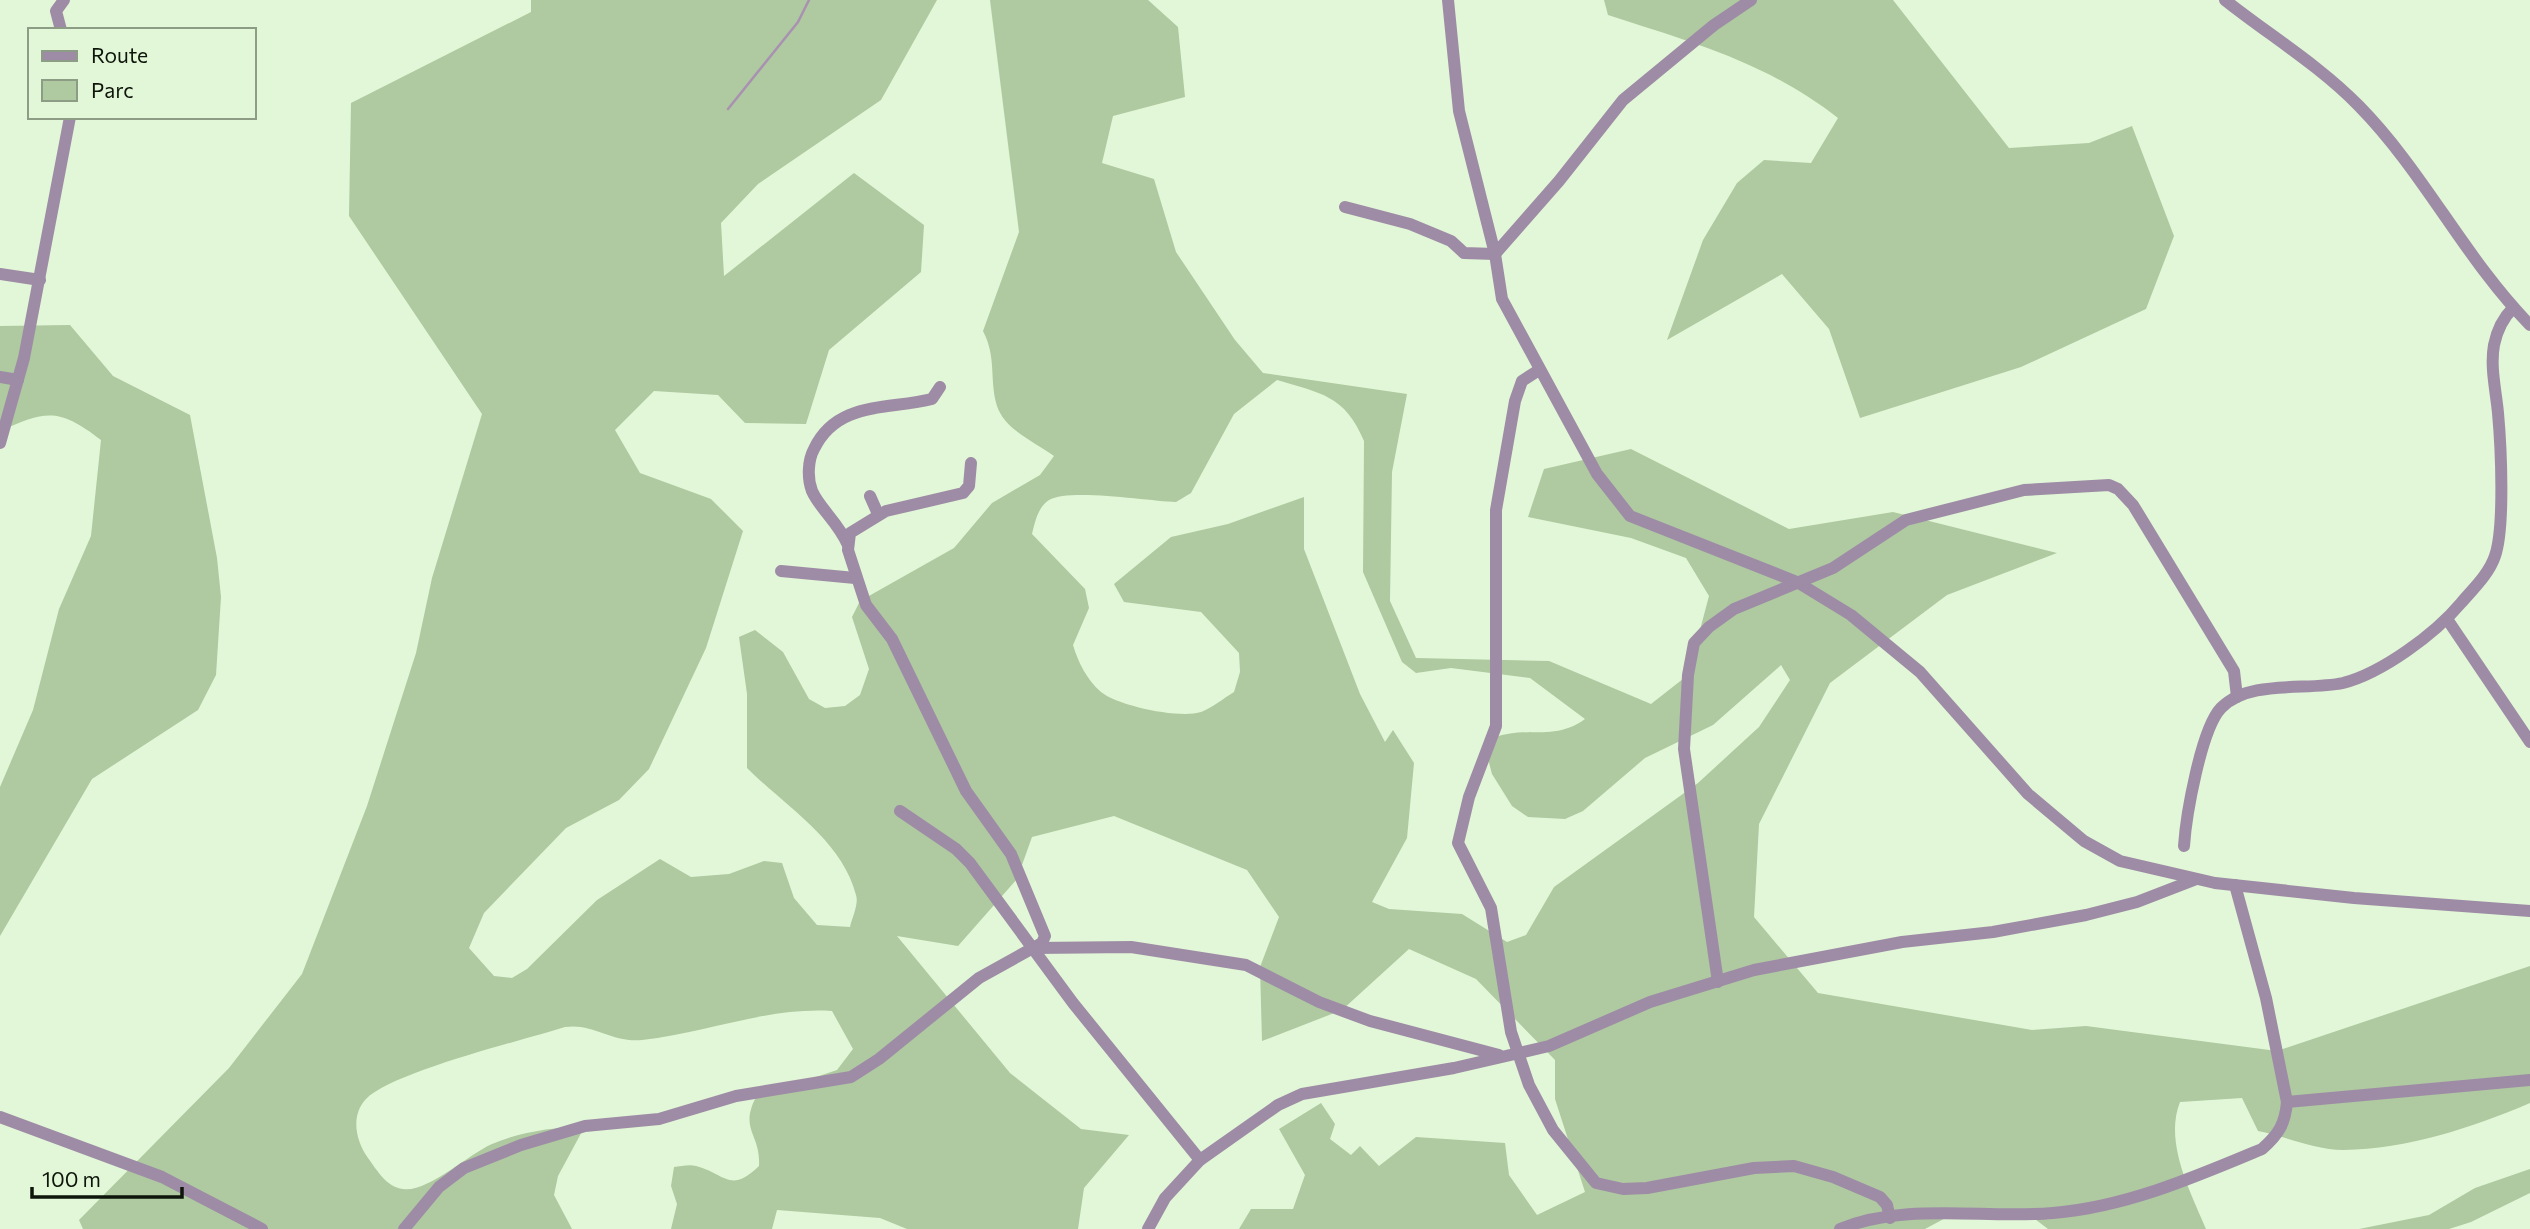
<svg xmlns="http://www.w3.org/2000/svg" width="2530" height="1229" viewBox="0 0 2530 1229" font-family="Commissioner,sans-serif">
<rect width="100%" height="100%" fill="#e2f7d7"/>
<g fill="#afc9a1" fill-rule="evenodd">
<path d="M 531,0 L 937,0 L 881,100 L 758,184 L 721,223 L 724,276 L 854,173 L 924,225 L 921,272 L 829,350 L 806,424 L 745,423 L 718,395 L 654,391 L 615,430 L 640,473 L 711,499 L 743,531 L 706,648 L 649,769 L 619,800 L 566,828 L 484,913 L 469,948 L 494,976 L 512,978 L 527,969 L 597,900 L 660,859 L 691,877 L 729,874 L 764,861 L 782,863 L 794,898 L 817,925 L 850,927 C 852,918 859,904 856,895 C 842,840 785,806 747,768 L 747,694 L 739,637 L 755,630 L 783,652 L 809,699 L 825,708 L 845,706 L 860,695 L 869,669 L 852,617 L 860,601 L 954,548 L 992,503 L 1040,475 L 1054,456 C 1035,442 1005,430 997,406 C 989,379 997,358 983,331 L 1019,232 L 990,0 L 1148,0 L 1178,27 L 1185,97 L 1113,116 L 1102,163 L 1154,179 L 1176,252 L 1235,340 L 1263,373 L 1407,394 L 1392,472 L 1390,601 L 1416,658 L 1549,661 L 1651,704 L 1688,675 L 1709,596 L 1686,558 L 1631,538 L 1528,517 L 1544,469 L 1631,449 L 1789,529 L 1893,512 L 2057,553 L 1947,595 L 1830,683 L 1759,824 L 1754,917 L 1818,993 L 2032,1030 L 2086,1026 L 2277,1051 L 2530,966 L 2530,1103 C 2471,1128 2408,1149 2343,1150 C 2316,1150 2285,1136 2258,1131 L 2242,1098 L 2180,1102 C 2164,1142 2190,1191 2206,1229 L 2048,1229 L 2031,1216 L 1953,1214 L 1925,1229 L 1239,1229 L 1251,1209 L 1293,1209 L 1305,1175 L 1279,1129 L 1321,1103 L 1335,1124 L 1330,1139 L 1351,1155 L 1360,1146 L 1379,1166 L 1416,1137 L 1505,1143 L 1509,1175 L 1537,1215 L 1585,1192 L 1555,1099 L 1555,1060 L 1476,979 L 1409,949 L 1342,1010 L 1262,1041 L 1260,967 L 1279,917 L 1247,870 L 1114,816 L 1032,837 L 1017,879 L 958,946 L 897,936 L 1010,1073 L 1081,1129 L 1129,1135 L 1084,1188 L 1078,1229 L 907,1229 L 880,1218 L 777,1210 L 772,1229 L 671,1229 L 677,1204 L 671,1186 L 674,1167 C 681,1166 690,1164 696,1166 C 726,1174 730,1194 759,1166 C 761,1134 739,1130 756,1097 L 837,1070 L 853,1049 L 832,1011 C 766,1007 707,1033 642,1040 C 612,1043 594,1023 565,1027 C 524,1040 392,1072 366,1099 C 350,1116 356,1141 368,1158 C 377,1170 386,1187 403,1189 C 427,1193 469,1154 492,1144 C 523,1131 552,1128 585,1126 L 558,1176 L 554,1195 L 572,1229 L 83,1229 L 79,1220 L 229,1068 L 302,974 L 367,806 L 416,653 L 432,578 L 482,414 L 349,216 L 351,103 L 531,12 ZM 1277,380 C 1320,393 1345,395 1364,441 L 1363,572 L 1402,662 L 1416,673 L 1451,668 L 1530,678 L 1585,719 C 1554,742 1525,725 1494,738 L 1487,755 L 1492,774 L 1512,806 L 1528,817 L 1565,819 L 1583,811 L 1645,758 L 1713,725 L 1781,665 L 1790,680 L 1759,727 L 1698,783 L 1554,887 L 1526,935 L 1507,942 L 1462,914 L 1389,909 L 1372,902 L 1407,838 L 1414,763 L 1393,730 L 1385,742 L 1360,694 L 1304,549 L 1304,497 L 1228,524 L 1171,537 L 1114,584 L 1124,602 L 1201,612 L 1239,653 L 1240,672 L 1234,692 C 1224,698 1212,708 1201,712 C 1180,719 1118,706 1101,692 C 1087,680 1078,662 1073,645 L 1089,608 L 1085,589 L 1032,534 C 1035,522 1038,507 1049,500 C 1069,488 1149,501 1176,502 L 1191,493 L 1234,414 Z"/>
<path d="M 1604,0 L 1893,0 L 2009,148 L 2089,143 L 2132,126 L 2174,236 L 2146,309 L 2021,367 L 1860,418 L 1829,329 L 1782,274 L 1667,340 L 1703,240 L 1737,183 L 1764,160 L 1811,163 L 1838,118 C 1766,62 1694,43 1608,15 Z"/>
<path d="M 70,325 L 113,376 L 190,415 L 217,558 L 221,597 L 216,675 L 198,710 L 92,779 L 0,936 L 0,787 L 33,710 L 59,609 L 91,536 L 101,440 C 59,408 47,410 0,431 L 0,326 Z"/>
<polygon points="2530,1169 2530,1193 2471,1222 2449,1229 2359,1229 2429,1215 2475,1188"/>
</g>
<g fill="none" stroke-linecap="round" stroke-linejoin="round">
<polyline stroke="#a992b1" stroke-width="2.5" points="728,109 798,22 809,0"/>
<g stroke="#9e8ca6" stroke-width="12">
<polyline points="1448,0 1459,111 1495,254 1502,299 1597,474 1630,516 1797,582 1851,615 1920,672 2028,794 2084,841 2120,861 2215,883 2354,898 2530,911"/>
<path d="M 2225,0 C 2269,35 2319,65 2359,106 C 2424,172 2465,259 2530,325"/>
<polyline points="61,30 56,11 64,0"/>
<polyline points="1345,207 1410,224 1451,241 1464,253 1495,254 1559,181 1623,100 1714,25 1751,0"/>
<polyline points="0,274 40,280"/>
<polyline points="1539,370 1522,381 1515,401 1496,510 1496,726 1469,797 1458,843 1491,908 1511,1032 1529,1085 1553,1130 1596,1183 1623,1189 1647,1188 1754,1168 1794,1166 1833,1177 1880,1197 1887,1205 1890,1218"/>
<polyline points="0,377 18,380"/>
<polyline points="0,443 24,358 70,117"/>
<polyline points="870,496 878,514"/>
<path d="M 848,545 C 838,522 820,509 812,491 C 807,478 808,460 814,449 C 837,401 887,410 932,399 L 940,387"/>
<polyline points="781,571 855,578"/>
<polyline points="2447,619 2530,742"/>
<polyline points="900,811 956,849 970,863 1073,1003 1200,1160"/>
<path d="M 2184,846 C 2186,816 2201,729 2221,708 C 2249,679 2306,691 2343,683 C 2382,673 2435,634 2461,603 C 2473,589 2489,574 2495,556 C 2505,527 2501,446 2498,413 C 2496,391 2490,367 2494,345 C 2497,330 2503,318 2513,308"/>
<polyline points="1035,948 1131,947 1246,965 1319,1002 1370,1021 1499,1055"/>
<polyline points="1718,982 1684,749 1688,675 1694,643 1709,627 1734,609 1833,568 1906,520 2024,490 2109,485 2118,489 2133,505 2234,671 2237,697"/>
<polyline points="2287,1102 2530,1080"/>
<polyline points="0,1117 162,1177 262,1229"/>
<polyline points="404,1229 439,1187 464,1168 521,1145 585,1126 659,1119 736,1096 851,1077 879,1059 979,978 1042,943 1045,936 1011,854 966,791 892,639 866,605 848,550 850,533 886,511 963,493 969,486 971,463"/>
<polyline points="1148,1229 1165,1198 1200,1160 1278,1105 1302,1094 1454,1068 1549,1046 1650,1002 1754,970 1902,942 1993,932 2086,915 2137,902 2194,880"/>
<path d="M 1840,1229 C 1906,1202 1984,1219 2053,1213 C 2126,1207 2195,1177 2262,1149 C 2279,1134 2285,1124 2287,1102 L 2266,998 L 2235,885"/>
</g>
</g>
<rect x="28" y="28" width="228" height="91" fill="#e2f7d7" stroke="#8d9d85" stroke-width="2"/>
<rect x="42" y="51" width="35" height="10" fill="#9e8ca6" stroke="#8d9d85" stroke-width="2"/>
<text x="91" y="63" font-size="21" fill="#0e150a">Route</text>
<rect x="42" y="80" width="35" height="21" fill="#afc9a1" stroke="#8d9d85" stroke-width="2"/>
<text x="91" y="98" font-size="21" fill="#0e150a">Parc</text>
<path d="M32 1187v10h150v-10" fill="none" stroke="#0e150a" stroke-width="3.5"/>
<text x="42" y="1187" font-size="21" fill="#0e150a" stroke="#e2f7d7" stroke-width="5" paint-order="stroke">100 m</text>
</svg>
